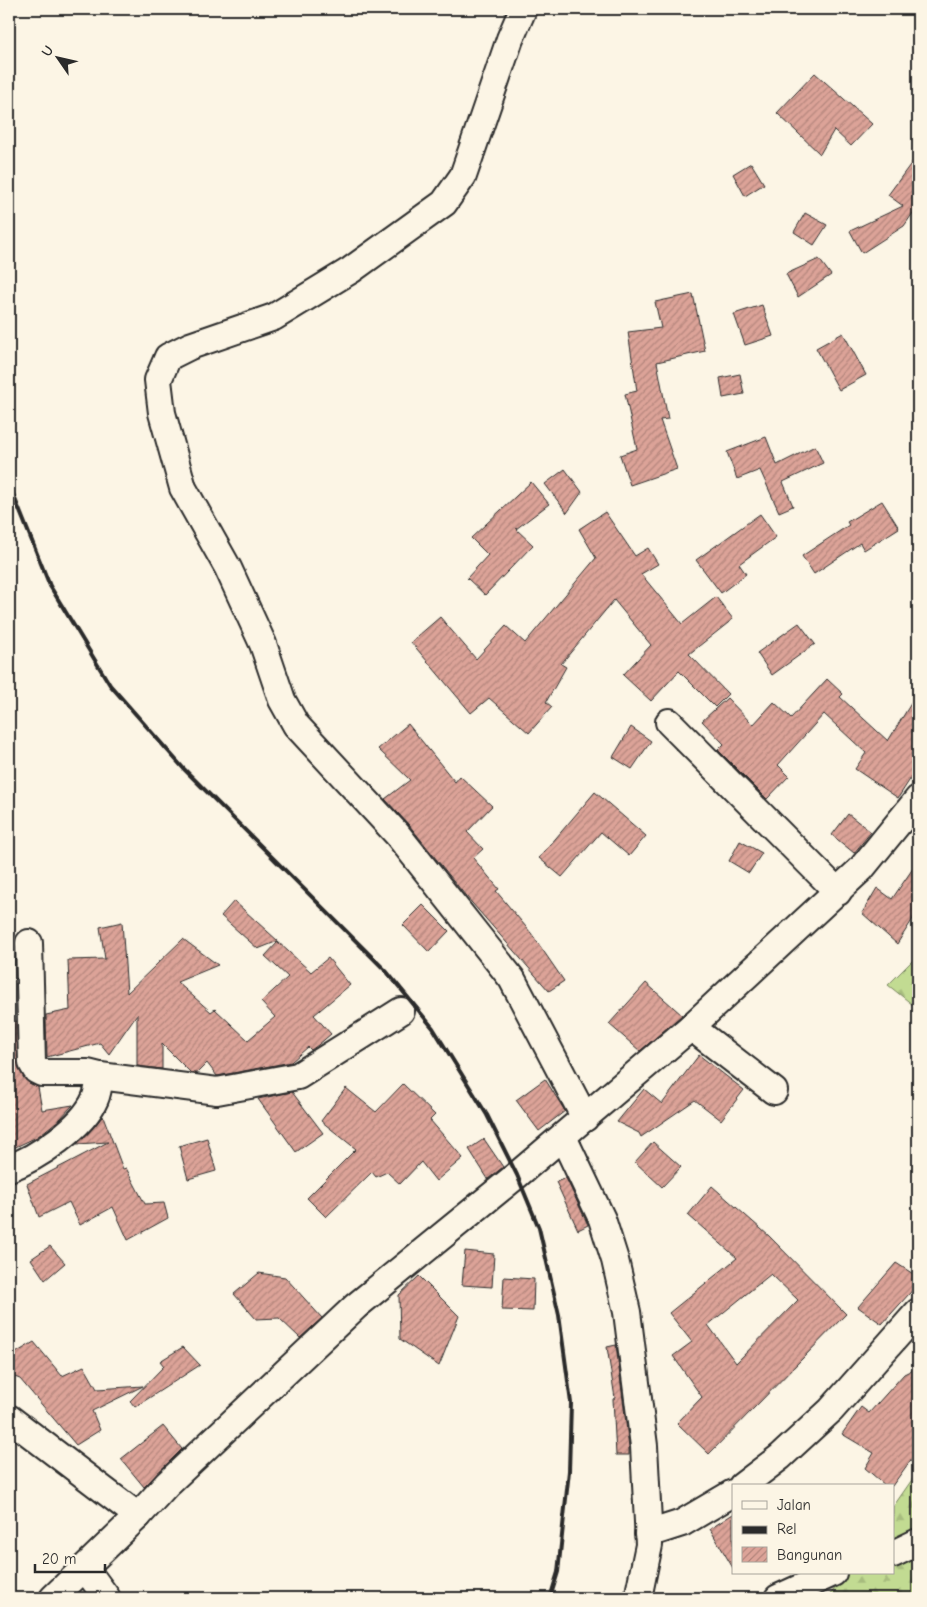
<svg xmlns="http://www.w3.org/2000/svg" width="927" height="1607" viewBox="0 0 927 1607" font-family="'Comic Neue',sans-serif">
<defs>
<pattern id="forest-firs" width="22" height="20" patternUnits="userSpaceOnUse" patternTransform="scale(1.25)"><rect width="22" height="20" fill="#c2db92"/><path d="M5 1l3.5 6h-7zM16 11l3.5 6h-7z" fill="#a7bc7e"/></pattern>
<pattern id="building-hatch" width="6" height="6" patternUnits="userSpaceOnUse" patternTransform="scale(1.25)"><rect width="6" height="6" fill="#dca398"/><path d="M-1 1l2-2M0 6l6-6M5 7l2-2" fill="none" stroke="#b3857c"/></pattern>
</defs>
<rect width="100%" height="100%" fill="#fcf5e5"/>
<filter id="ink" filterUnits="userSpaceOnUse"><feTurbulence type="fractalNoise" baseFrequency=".02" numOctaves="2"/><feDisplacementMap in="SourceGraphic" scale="10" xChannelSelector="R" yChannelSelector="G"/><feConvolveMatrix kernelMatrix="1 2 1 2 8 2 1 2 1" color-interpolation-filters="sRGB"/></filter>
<g filter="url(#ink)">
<g fill="url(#forest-firs)" stroke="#76835e">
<polygon points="918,955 918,1009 888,985"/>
<polygon points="918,1471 918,1598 827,1598 848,1573 893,1573 893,1507"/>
</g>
<g fill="url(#building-hatch)" stroke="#2b2b2b" fill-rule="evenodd">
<polygon points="815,73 872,124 851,146 834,130 820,154 777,113"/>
<polygon points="918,154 918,218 913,213 904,226 862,253 850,231 903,206 888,195"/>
<polygon points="751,163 764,184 745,196 733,174"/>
<polygon points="805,213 827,225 814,245 794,232"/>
<polygon points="819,259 831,275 798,297 786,274"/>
<polygon points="693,294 705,351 657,362 668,419 660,420 677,469 630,485 620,455 637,449 625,394 637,391 628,332 661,328 655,302"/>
<polygon points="762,305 773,336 745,345 734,314"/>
<polygon points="843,333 866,375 839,390 816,348"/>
<polygon points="740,374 744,394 723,398 720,378"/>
<polygon points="766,437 777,465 815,446 823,463 783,482 793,506 779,512 760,470 737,479 727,452"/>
<polygon points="565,469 582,492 567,513 545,484"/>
<polygon points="531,482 549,504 516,529 533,545 485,595 467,578 488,555 471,538"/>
<polygon points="882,501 899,528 864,550 860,543 814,574 802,556 849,525 847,522"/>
<polygon points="605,512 635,556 648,548 658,564 641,574 682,624 716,597 733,619 689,654 728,694 715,707 679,671 651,701 623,675 651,645 614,600 561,664 566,667 546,702 552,707 529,733 489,698 471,713 411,642 440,617 476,659 506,626 525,643 596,558 579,529"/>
<polygon points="760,514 776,537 739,564 746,574 721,593 696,560"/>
<polygon points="799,623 815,644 772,675 757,653"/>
<polygon points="827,679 843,694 840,697 888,741 918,692 918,767 898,798 855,769 866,753 824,714 778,765 789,776 767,799 718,750 724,744 702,721 727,698 753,725 774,702 791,718"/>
<polygon points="408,724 455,782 460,776 492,806 467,832 483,849 473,858 499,889 496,891 531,933 564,981 549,991 465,895 409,825 385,799 410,780 378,749"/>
<polygon points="631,727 651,741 632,769 613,757"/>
<polygon points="595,792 646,836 629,856 601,832 562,877 539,858"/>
<polygon points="848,814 871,832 854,853 832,835"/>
<polygon points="740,841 762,853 749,873 729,861"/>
<polygon points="918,861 918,911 897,944 862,913 877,888 892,899"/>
<polygon points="234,901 278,941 258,949 221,916"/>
<polygon points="423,905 449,931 429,952 403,925"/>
<polygon points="122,922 127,993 183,939 218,965 177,982 211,1012 215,1009 248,1040 275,1017 261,1002 288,977 265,956 278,942 311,972 328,958 350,985 314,1015 331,1034 318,1045 311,1050 308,1047 291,1062 217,1076 207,1063 197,1073 191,1073 162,1044 162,1069 137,1066 137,1014 109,1054 100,1043 47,1057 46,1015 70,1010 68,960 105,959 100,927"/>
<polygon points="646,983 682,1015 640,1051 609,1024"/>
<polygon points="16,1021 19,1070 29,1083 38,1087 42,1110 73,1105 60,1119 37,1137 9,1150 9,1022"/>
<polygon points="699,1055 744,1090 721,1120 695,1100 641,1137 639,1133 617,1122 644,1089 662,1104"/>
<polygon points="545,1079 565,1111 539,1131 516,1100"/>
<polygon points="403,1084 435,1115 430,1120 463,1158 436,1181 421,1162 400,1184 387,1172 376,1177 372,1172 326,1217 307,1198 356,1149 321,1121 346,1088 376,1112"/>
<polygon points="292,1092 323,1133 296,1152 258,1099"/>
<polygon points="103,1116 123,1169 126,1168 145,1204 164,1203 168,1218 128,1240 113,1207 80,1225 69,1202 39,1217 27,1184 108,1142 77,1144"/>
<polygon points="207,1138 216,1171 188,1179 179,1146"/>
<polygon points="484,1139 503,1167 488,1179 469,1149"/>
<polygon points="653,1142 681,1167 662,1187 635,1162"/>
<polygon points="566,1178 588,1225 578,1230 556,1182"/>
<path d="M 712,1186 L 769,1236 L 846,1314 L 709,1454 L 677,1423 L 702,1397 L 673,1356 L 692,1342 L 669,1313 L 737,1258 L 688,1215 ZM 771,1274 L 798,1300 L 736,1363 L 708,1325 Z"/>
<polygon points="50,1246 65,1263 45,1280 31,1259"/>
<polygon points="465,1251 494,1254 492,1287 462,1285"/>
<polygon points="896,1263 918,1277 918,1284 882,1324 858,1307"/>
<polygon points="259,1273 285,1277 322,1318 300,1338 279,1318 256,1319 234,1294"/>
<polygon points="419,1276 459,1316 439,1366 400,1339 399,1295"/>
<polygon points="504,1277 534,1279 533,1311 502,1310"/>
<polygon points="34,1342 62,1376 84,1366 97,1389 143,1386 92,1411 100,1430 76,1445 20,1379 9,1375 9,1357"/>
<polygon points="616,1345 629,1447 629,1455 616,1455 613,1399 615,1398 607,1347"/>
<polygon points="183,1347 200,1365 135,1407 130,1401 164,1366 160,1361"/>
<polygon points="918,1367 918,1450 892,1486 886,1486 865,1468 874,1453 842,1434 861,1407 869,1413 904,1374"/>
<polygon points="163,1426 182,1449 144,1487 121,1459"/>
<polygon points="733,1514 733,1568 710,1529"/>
</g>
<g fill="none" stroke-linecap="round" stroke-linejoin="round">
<g stroke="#2b2b2b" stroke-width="30">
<g id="minor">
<polyline points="523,9 510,39 463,176 444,203 351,270 274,317 190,346 168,357 158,380 162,413 183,488 228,568 263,644 282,700 296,725 397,834 512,979 585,1118"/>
<polyline points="669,722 838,892"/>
<polyline points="691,1027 774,1091"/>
<polyline points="100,1076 217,1091 298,1076 401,1011"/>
<polyline points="563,1137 602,1219 615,1260 627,1312 644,1446 648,1522 649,1545 638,1598"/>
<path d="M 9,1168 C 37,1158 83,1127 95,1099 C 98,1092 99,1083 100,1076 L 88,1073 L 42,1073 L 36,1070 L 32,1063 L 29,943"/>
<polyline points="9,1418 138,1516 167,1484 356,1306 517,1175 691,1027 861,869 918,799"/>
<polyline points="742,1486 780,1457 831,1410 918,1312"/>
<polyline points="648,1534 682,1523 733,1493"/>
<polyline points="893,1554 918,1542"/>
<polyline points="85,1568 107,1598"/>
<polyline points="53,1598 138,1516"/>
<polyline points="778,1598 833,1573"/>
</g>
</g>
<use href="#minor" stroke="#fcf5e5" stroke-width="26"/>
<polyline stroke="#2b2b2b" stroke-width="4" points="9,484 50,586 110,685 184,769 387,972 433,1028 487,1115 517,1175 539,1228 559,1315 571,1403 569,1471 558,1572 550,1598"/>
</g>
</g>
<rect width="927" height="1607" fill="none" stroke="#fcf5e5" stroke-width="30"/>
<rect x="15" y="15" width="897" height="1577" fill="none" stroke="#2b2b2b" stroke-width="2" filter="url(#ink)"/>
<rect x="732" y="1484" width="162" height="90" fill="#fcf5e5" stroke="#a8a49b"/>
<rect x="742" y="1501" width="25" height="8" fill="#fcf5e5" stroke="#a8a49b"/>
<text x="777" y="1510" font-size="15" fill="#2b2b2b">Jalan</text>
<rect x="742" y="1526" width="25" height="8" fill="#2b2b2b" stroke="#a8a49b"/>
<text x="777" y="1534" font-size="15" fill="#2b2b2b">Rel</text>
<rect x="742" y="1547" width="25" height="15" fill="url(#building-hatch)" stroke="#a8a49b"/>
<text x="777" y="1560" font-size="15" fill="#2b2b2b">Bangunan</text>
<g transform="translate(58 58) rotate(304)" stroke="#fcf5e5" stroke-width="4" paint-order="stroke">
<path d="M0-4L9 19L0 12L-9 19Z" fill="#2b2b2b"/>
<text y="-8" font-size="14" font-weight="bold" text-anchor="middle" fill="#2b2b2b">U</text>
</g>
<path d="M35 1564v8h70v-8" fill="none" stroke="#2b2b2b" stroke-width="2.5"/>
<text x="42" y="1564" font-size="15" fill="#2b2b2b" stroke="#fcf5e5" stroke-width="4" paint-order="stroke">20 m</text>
</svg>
